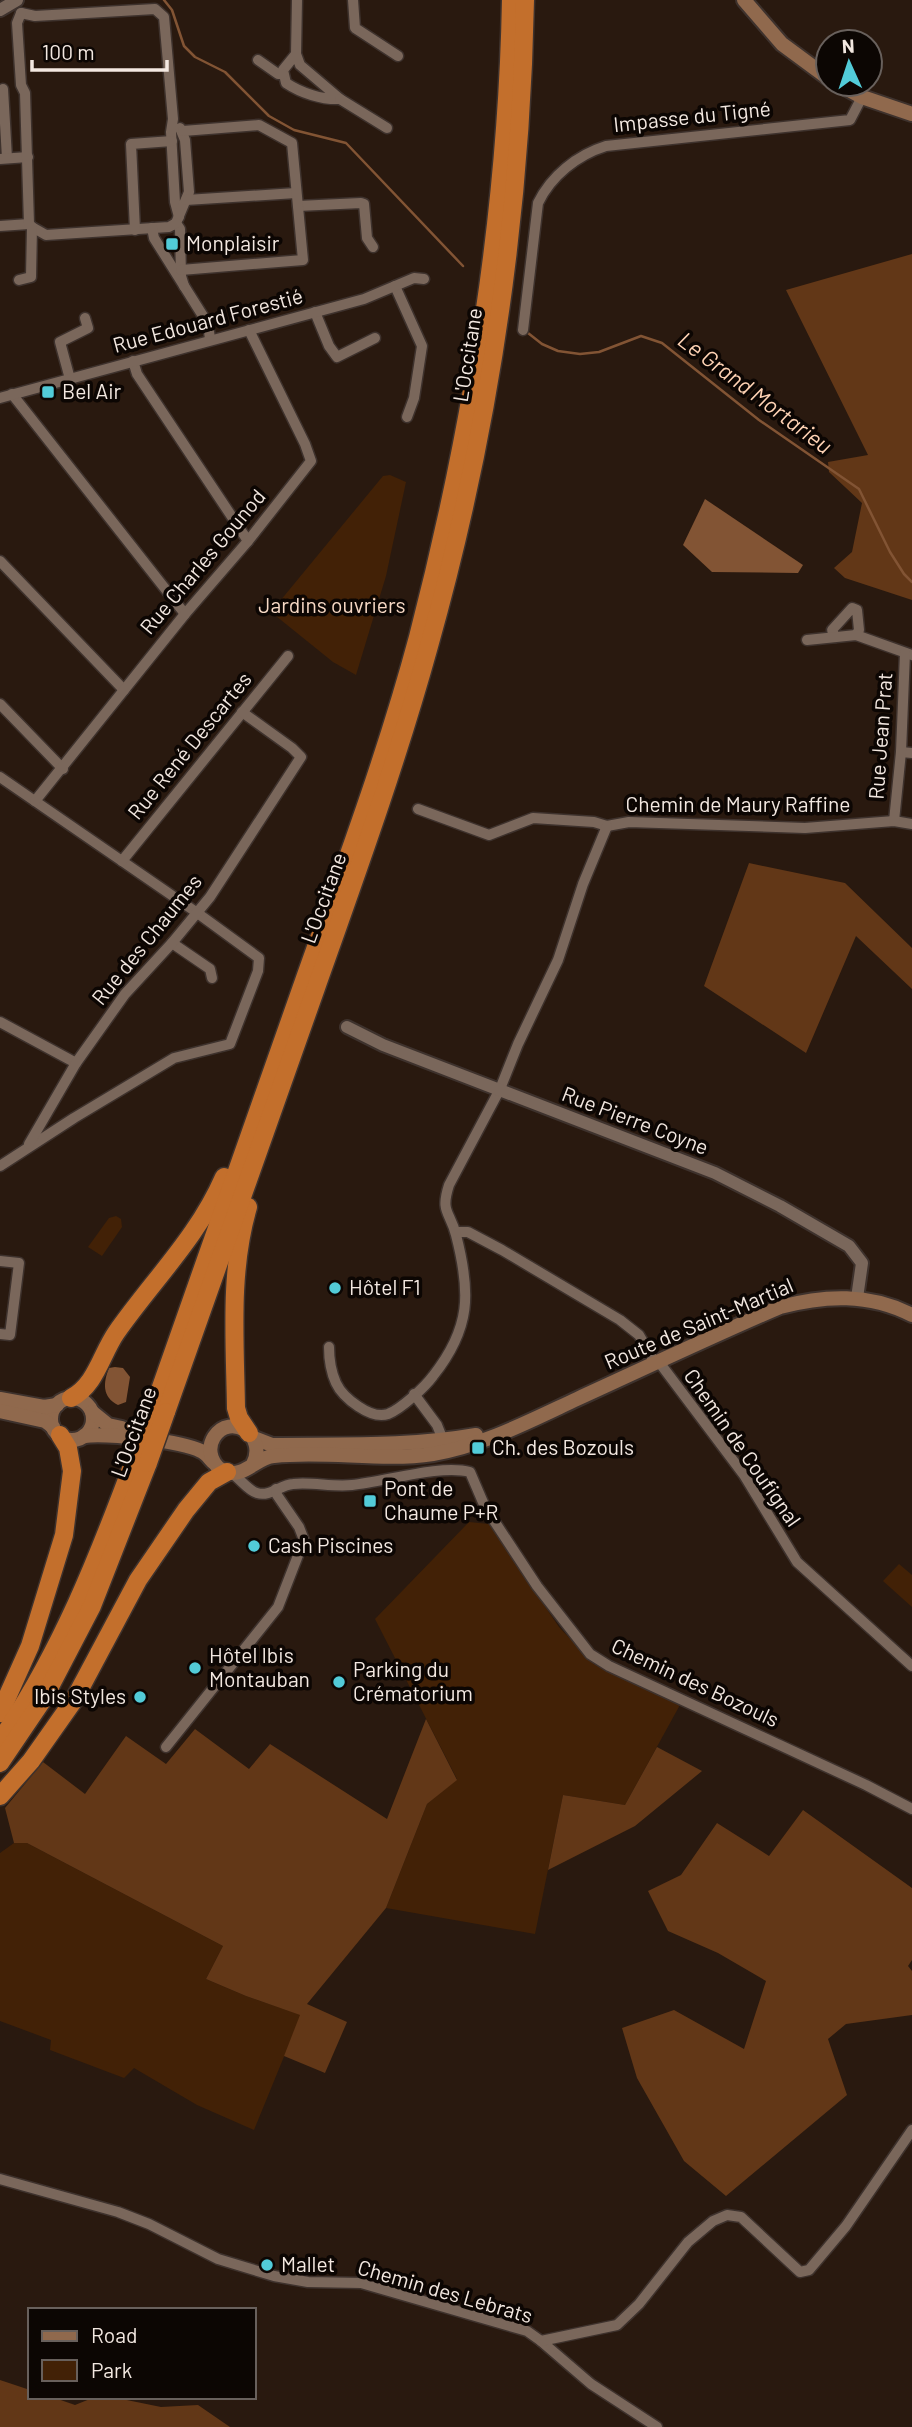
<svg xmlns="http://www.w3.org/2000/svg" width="912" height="2427" viewBox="0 0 912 2427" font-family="Barlow,sans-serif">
<rect width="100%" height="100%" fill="#29190f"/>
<g fill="#422106">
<polygon points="390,475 406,482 386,576 356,675 333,662 271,612 383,476"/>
<polygon points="116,1216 121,1219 122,1227 102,1256 88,1247 109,1218"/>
<polygon points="469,1522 489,1524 559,1627 594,1664 681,1703 625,1805 563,1795 535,1934 386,1908 427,1804 457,1779 375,1619"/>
<polygon points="899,1564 912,1575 912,1607 883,1581"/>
<polygon points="14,1843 27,1843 223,1946 206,1979 246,1996 301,2015 254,2130 197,2105 134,2068 124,2078 50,2050 51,2040 0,2021 0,1853"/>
</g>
<g fill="#623717">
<polygon points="912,254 912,600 845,578 834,568 852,552 862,503 829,472 828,462 868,455 786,290"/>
<polygon points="749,863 845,883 912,948 912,989 856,936 806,1053 704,986"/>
<polygon points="426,1719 457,1780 427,1804 386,1908 307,2004 347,2022 325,2073 284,2056 300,2015 246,1996 206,1979 223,1946 27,1843 14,1843 5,1808 43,1762 85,1794 126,1736 166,1764 195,1729 249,1769 270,1744 387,1819"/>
<polygon points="657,1747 702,1771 635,1826 548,1870 563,1795 625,1805"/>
<polygon points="803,1810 912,1888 912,1960 908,1966 912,1971 912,2015 846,2024 828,2039 847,2095 726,2196 684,2161 637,2078 622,2028 674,2010 744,2049 766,1981 718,1953 668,1931 648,1891 681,1875 717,1823 769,1856"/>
<polygon points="0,2380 30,2390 30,2397 52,2397 75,2405 95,2397 112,2397 161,2407 198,2405 230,2427 0,2427"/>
</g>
<g fill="#825434">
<polygon points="705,499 803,565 798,573 712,572 683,545"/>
<path d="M 115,1367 L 123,1368 L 130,1377 L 126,1402 L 118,1405 C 102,1397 103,1383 109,1368 Z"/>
</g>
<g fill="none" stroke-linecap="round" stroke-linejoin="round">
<g stroke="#825434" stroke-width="2.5">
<polyline points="164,0 172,10 184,46 195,57 225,72 269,116 294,130 346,143 463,266"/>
<polyline points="528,333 542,344 558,351 580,354 599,352 641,336 662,343 759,420 859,489 890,552 904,574 912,582"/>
</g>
<g stroke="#3e322d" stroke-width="13">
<g id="minor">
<polyline points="353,0 355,28 398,56"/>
<polyline points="21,13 35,16 155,9 164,17 173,119 171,132 175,202 179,217"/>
<path d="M 296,54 L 283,70 L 286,83 C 301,93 322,100 340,99 L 300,65 L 296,54 L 297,0"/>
<polyline points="258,60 278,74 283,74"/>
<polyline points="3,89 7,158"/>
<polyline points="340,99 387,128"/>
<polyline points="180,128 185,140 189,192 176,223 180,229 181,276 184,286"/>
<polyline points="0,159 28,157"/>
<polyline points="186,200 296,193"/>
<polyline points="298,206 361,203 364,204 367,238 373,247"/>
<polyline points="0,226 29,224"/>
<polyline points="32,227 46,235 169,227 176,223"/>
<polyline points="152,228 154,238 208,324 210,339"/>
<polyline points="135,230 131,144 172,141"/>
<polyline points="181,270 303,260 292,143 259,125 183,131"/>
<polyline points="19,280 31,277 32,227 29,224 25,93 21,85 17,23 21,13"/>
<polyline points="395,286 422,346 414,398 407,417"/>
<polyline points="315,312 329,346 337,357 375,338"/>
<path d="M 523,330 L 538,203 C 551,176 577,155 606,146 L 850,120 L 862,97"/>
<polyline points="133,361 137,374 248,541"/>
<polyline points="70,379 60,342 88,328 85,318"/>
<polyline points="12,394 185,614"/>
<polyline points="0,398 364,299 414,278 424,279"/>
<polyline points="0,561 124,690"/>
<polyline points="835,637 832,630 852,608 857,610 859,630 856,635"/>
<polyline points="807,640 856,635 912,655"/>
<polyline points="0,704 63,769"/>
<polyline points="901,752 912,753"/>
<polyline points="0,777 196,912 259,958 258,971 230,1044 174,1058 74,1118 0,1166"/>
<polyline points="35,801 185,614 248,541 311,461 305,444 249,330"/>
<polyline points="418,809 489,835 533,818 594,822 607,826 629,822 805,828 894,821 912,824"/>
<polyline points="894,821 901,752 905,653"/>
<polyline points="122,861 288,656"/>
<polyline points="172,943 210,969 212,978"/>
<polyline points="0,1022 76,1063"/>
<polyline points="29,1144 76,1063 125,994 172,943 210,897 301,757 292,748 242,712"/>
<polyline points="456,1232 468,1232 502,1250 620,1320 639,1335 653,1359 662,1366 744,1475 797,1562 912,1666"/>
<polyline points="0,1261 19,1263 10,1335 0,1334"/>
<path d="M 329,1347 C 329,1359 331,1372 336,1383 C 343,1398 371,1420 388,1414 C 401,1409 425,1387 433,1376 C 471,1328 471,1293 456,1235 C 450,1211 440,1213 449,1185 L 500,1089 L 518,1044 L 558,960 L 583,884 L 607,826"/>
<polyline points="414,1394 437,1425 443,1440"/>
<path d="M 231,1473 C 241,1479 247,1490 257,1493 C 270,1497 280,1485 293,1484 C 313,1482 332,1487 352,1485 C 385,1482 440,1464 470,1472 L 485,1507 L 537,1586 L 590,1654 L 609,1666 L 866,1785 L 912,1809"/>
<polyline points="166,1747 278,1607 304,1540 299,1527 277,1495 276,1489"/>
<polyline points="0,2179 118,2212 149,2224 218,2259 274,2276 308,2282 361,2283 527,2331 541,2341 591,2384 657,2427"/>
<polyline points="541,2341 617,2325 639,2304 688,2242 713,2221 727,2215 741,2217 800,2272 809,2270 846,2226 912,2130"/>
</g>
</g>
<g stroke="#3e322d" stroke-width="16">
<g id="tertiary">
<polyline points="0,10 17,0"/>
<polyline points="347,1027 383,1045 715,1173 780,1206 849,1246 862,1263 857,1298"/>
</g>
</g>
<g stroke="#3e322d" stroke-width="18">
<g id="secondary">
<polyline points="744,0 782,44 828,78"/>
<polyline points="838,84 862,97 912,114"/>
<circle cx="72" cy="1419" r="21"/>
<polyline points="0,1399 44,1407 57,1405"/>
<polyline points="0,1411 45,1421 53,1427"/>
<polyline points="92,1412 108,1425 122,1428"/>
<path d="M 84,1436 C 106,1433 182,1441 201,1451 C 206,1453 209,1458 213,1462"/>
<path d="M 254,1438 L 272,1445 C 340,1444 408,1447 476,1435"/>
<path d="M 253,1464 C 268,1435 230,1412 214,1437 C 206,1450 212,1467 226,1472 C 244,1478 257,1457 274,1456 C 327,1450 381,1462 433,1454 C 482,1446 532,1420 577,1399 C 645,1368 712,1336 780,1307 C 825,1295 869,1293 912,1315"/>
</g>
</g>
<g stroke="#3e322d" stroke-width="21">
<g id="motorway">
<path d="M 248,1207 C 229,1272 235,1341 236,1408 L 239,1418 L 249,1433"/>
<path d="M 71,1398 C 96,1385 101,1355 116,1333 C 153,1280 198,1237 224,1177"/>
<path d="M 154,1407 C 204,1264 254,1121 305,978 C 345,865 387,753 418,637 C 472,429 507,215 511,0"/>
<path d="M 166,1412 C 215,1270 266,1129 316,988 C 356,875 397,762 429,646 C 488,437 521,217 525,0"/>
<polyline points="0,1713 30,1646 64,1535 72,1471 68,1448 60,1435"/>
<path d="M 0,1741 C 61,1652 98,1558 135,1458"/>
<polyline points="0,1763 44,1698 92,1606 148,1463"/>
<polyline points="0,1796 31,1761 74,1700 138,1580 186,1510 209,1482 227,1472"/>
</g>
</g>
<use href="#minor" stroke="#7a675b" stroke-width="10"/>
<use href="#tertiary" stroke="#7a675b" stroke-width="12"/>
<use href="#secondary" stroke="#90694d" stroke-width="14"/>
<use href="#motorway" stroke="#c36f2c" stroke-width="18"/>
<g stroke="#3e322d" stroke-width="21" stroke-linecap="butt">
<g id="motorway-bridge">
<polyline points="135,1458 154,1407"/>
<polyline points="148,1463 166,1412"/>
</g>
</g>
<use href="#motorway-bridge" stroke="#c36f2c" stroke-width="18"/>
</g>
<g fill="#52cbd8" stroke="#0c0603" stroke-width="2.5">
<rect x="165" y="237" width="14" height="14" rx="3.5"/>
<rect x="41" y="385" width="14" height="14" rx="3.5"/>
<circle cx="335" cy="1288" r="7"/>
<rect x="471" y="1441" width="14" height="14" rx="3.5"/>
<rect x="363" y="1494" width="14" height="14" rx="3.5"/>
<circle cx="254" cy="1546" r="7"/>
<circle cx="195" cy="1668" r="7"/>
<circle cx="339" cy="1682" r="7"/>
<circle cx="140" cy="1697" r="7"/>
<circle cx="267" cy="2265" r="7"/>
</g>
<g text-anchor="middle" stroke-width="7" stroke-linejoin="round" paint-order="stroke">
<g font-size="21" fill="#f3e8e1" stroke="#0c0603">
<text transform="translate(692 117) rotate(-6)" y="7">Impasse du Tigné</text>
<text transform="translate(208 321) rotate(-15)" y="7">Rue Edouard Forestié</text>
<text transform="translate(468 355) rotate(-81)" y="7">L'Occitane</text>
<text transform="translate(203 562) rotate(-50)" y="7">Rue Charles Gounod</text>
<text transform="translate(881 736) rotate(-86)" y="7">Rue Jean Prat</text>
<text transform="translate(190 746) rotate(-51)" y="7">Rue René Descartes</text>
<text x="738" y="812">Chemin de Maury Raffine</text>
<text transform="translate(324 898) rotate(-70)" y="7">L'Occitane</text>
<text transform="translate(147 940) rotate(-51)" y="7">Rue des Chaumes</text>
<text transform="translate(635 1121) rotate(21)" y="7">Rue Pierre Coyne</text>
<text transform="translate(699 1324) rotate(-23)" y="7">Route de Saint-Martial</text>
<text transform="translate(134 1432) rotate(-70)" y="7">L'Occitane</text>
<text transform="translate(742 1448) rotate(55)" y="7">Chemin de Coufignal</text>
<text transform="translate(695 1683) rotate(25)" y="7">Chemin des Bozouls</text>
<text transform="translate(445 2292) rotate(16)" y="7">Chemin des Lebrats</text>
</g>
<g font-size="21" fill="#f3e8e1" stroke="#0c0603" text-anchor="start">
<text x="186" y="251">Monplaisir</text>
<text x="62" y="399">Bel Air</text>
<text x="349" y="1295">Hôtel F1</text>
<text x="492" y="1455">Ch. des Bozouls</text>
<text x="384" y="1496">Pont de<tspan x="384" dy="24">Chaume P+R</tspan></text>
<text x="268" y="1553">Cash Piscines</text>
<text x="209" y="1663">Hôtel Ibis<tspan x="209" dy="24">Montauban</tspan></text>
<text x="353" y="1677">Parking du<tspan x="353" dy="24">Crématorium</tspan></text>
<text x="126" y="1704" text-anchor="end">Ibis Styles</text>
<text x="281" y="2272">Mallet</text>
</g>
<g font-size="21" fill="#f7d9c5" stroke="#0c0603">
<text x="332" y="613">Jardins ouvriers</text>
</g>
<g font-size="23" font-style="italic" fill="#fed2b4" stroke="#0c0603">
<text transform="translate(755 393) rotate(37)" y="8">Le Grand Mortarieu</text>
</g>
</g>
<rect x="28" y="2308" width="228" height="91" fill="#0c0603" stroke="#68605c" stroke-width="2"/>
<rect x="42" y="2331" width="35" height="10" fill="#90694d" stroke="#68605c" stroke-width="2"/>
<text x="91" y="2343" font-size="21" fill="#f3e8e1">Road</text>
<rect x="42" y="2360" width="35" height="21" fill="#422106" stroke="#68605c" stroke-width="2"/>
<text x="91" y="2378" font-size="21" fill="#f3e8e1">Park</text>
<g transform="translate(849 63) rotate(357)"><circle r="33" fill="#0c0603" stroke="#68605c" stroke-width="2"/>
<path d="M0-5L12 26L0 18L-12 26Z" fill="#52cbd8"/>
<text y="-10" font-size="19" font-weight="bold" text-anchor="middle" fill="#f3e8e1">N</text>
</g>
<path d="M32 60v10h135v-10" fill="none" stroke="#f3e8e1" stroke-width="3.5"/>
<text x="42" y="60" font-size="21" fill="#f3e8e1" stroke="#0c0603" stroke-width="5" paint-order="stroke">100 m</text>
</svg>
